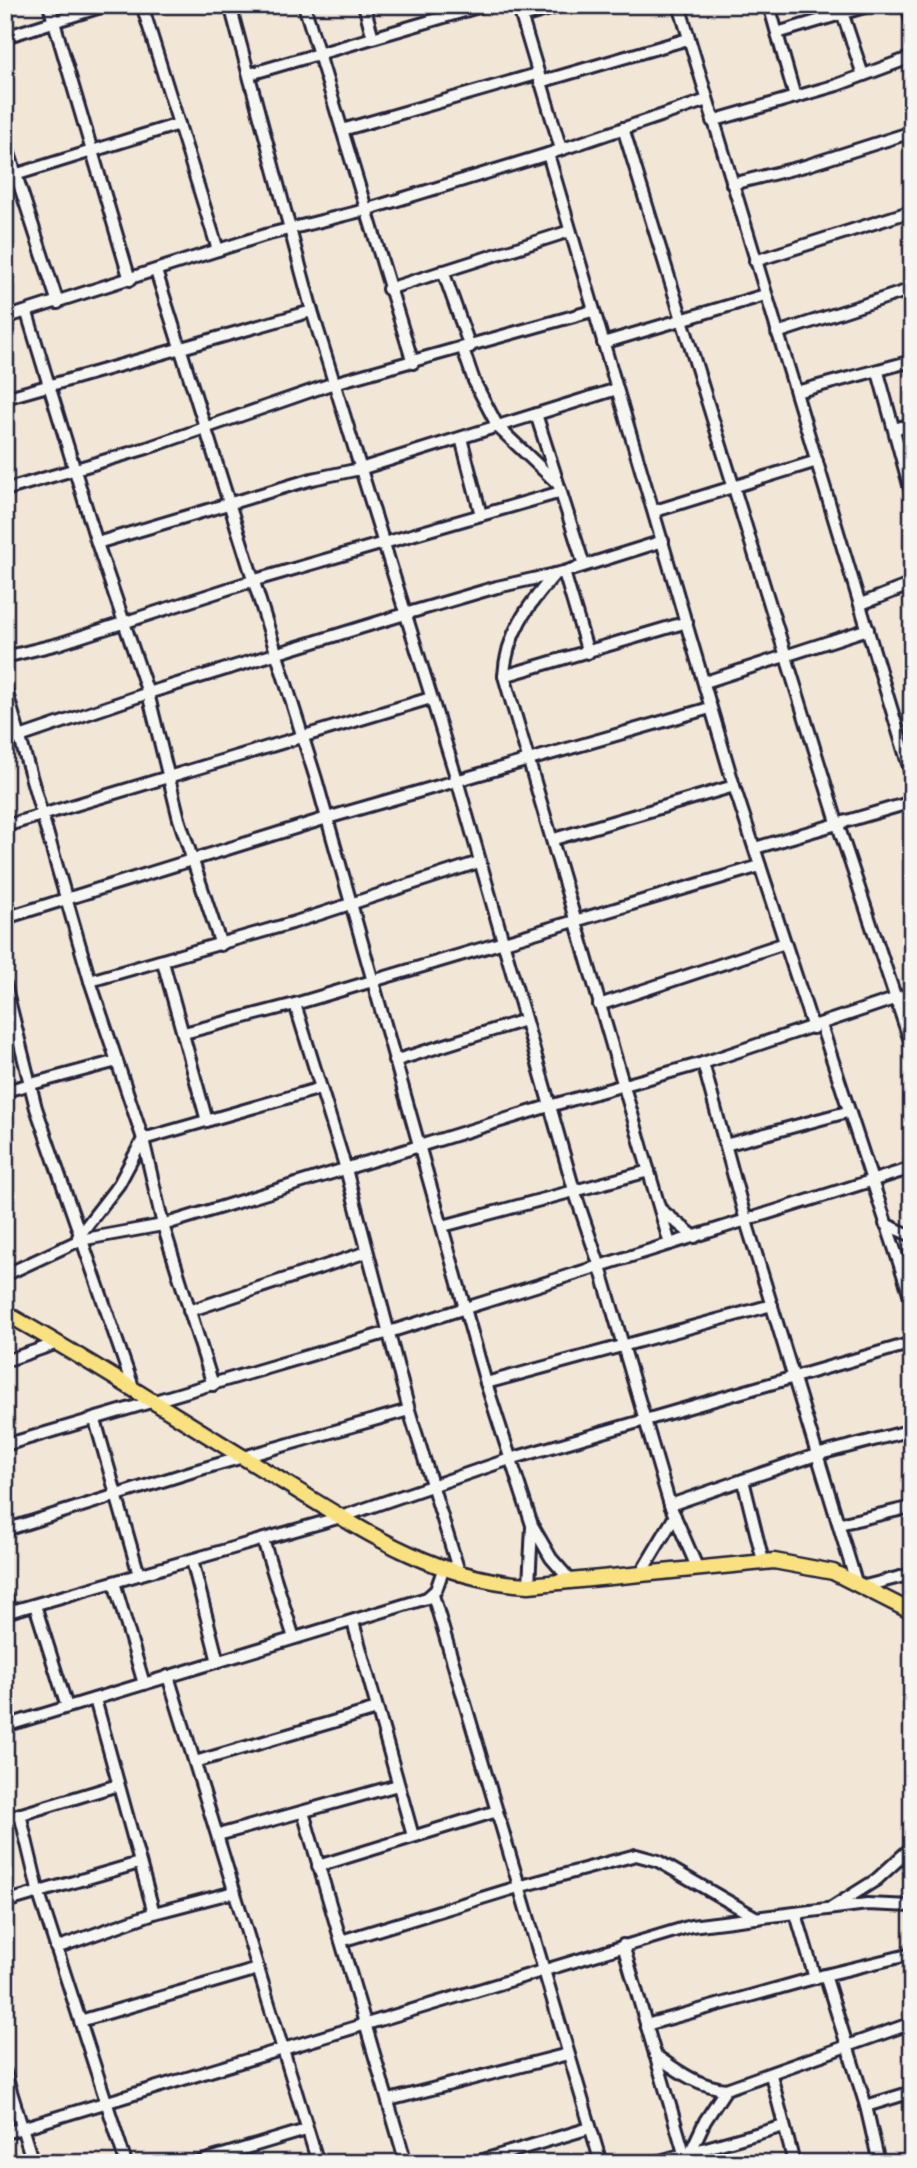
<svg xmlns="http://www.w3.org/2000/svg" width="917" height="2168" viewBox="0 0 917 2168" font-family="'Architects Daughter',sans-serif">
<rect width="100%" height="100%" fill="#f2e6d7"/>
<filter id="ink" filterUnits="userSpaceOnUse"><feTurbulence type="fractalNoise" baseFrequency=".0143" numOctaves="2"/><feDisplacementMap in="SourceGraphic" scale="14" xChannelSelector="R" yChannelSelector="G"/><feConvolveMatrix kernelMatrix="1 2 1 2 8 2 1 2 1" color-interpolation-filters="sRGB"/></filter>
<g filter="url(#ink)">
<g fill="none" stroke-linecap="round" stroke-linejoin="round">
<g stroke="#22223b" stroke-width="16">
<g id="minor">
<polyline points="49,5 130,280"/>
<polyline points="142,5 218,250"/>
<polyline points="230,5 312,311 457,780 574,1190 600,1267 670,1505 697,1567"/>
<polyline points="304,5 413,363"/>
<polyline points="364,5 373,38"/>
<polyline points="518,5 561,149"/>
<polyline points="679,5 912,777"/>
<polyline points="769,5 795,97"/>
<polyline points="907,5 912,24"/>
<polyline points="843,15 863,75"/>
<polyline points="522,17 564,5"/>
<polyline points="777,33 871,5"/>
<polyline points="5,37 107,5"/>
<polyline points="250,74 485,5"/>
<polyline points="540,82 688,39"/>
<polyline points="712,121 837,85 912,57"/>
<polyline points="623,128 837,822 912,1047"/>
<polyline points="342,130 537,74"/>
<polyline points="5,141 58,303"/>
<polyline points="548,154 734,786 813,1028"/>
<polyline points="5,178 179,124"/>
<polyline points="732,184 805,166 912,132"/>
<polyline points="755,261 912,211"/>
<polyline points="156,271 316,779 486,1383 532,1525 551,1558 571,1581"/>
<polyline points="443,271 470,347"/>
<polyline points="388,289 570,231"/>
<polyline points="27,313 97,543 148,693 179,819 221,945"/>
<polyline points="5,318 265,235 365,210 548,154 707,100"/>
<polyline points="777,333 912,289"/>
<polyline points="603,343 765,295"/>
<polyline points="463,349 474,381 498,427 558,484"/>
<polyline points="878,372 912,496"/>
<polyline points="796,392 912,361"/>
<polyline points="5,398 312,311"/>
<polyline points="536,414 584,565"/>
<polyline points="894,429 912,424"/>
<polyline points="461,438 481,515"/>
<polyline points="5,490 147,448 334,383 592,311"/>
<polyline points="655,511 817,461"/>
<polyline points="97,543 312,479 360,469 617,389"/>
<polyline points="564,572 588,653"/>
<path d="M 555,574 C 528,605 506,634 504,676 L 670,1244"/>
<polyline points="861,604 912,584"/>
<polyline points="5,657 58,644 252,581 561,492"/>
<polyline points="504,676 687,622"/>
<polyline points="705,682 868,629"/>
<polyline points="5,686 90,981 143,1139 163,1225 213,1385"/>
<polyline points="5,742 148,693 405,614 497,587 564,572 663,541"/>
<polyline points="5,826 431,698"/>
<polyline points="554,839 734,786"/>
<polyline points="755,848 912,802"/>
<polyline points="5,918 327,818 710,708"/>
<polyline points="163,962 207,1121"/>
<polyline points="90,981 292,923 479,862"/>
<polyline points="5,984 36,1108 134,1390"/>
<polyline points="295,1004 346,1169 409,1410 460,1575"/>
<polyline points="599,1005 785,943"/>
<polyline points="821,1025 912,1302"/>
<polyline points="184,1033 295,1004 760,866"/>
<polyline points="394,1061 525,1020"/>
<polyline points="703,1063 746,1221 856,1582"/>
<polyline points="5,1091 117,1061"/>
<polyline points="725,1145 847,1112"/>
<polyline points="660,1209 695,1237"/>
<polyline points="885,1224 912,1236"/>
<polyline points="443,1226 649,1171"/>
<polyline points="78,1237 119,1184 143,1139 321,1088"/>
<polyline points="5,1275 80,1240 163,1225 549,1106 703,1063 912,993"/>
<polyline points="189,1311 367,1252"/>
<polyline points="5,1361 58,1343"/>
<polyline points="486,1383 772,1305"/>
<polyline points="95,1420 139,1575"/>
<polyline points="5,1445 389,1332 912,1168"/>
<polyline points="743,1480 763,1561"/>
<polyline points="670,1505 816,1455 912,1430"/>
<polyline points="839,1524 912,1507"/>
<polyline points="5,1530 194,1471 409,1410"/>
<polyline points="263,1540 294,1638"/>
<polyline points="192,1560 218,1662"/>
<polyline points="641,1573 675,1516"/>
<polyline points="114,1582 144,1684"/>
<polyline points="529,1585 532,1527"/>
<polyline points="865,1586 912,1574"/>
<polyline points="433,1595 601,2163"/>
<polyline points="5,1596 10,1612"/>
<polyline points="35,1605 67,1707"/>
<polyline points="5,1613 341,1517 510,1459 912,1343"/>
<polyline points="353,1622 413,1836"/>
<polyline points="168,1676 318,2163"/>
<polyline points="95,1699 154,1913"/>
<polyline points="5,1726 427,1598 436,1590 443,1570"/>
<polyline points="195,1762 377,1709"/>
<polyline points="303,1812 406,2163"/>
<polyline points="20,1814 39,1894 126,2163"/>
<polyline points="5,1819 118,1785"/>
<polyline points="218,1835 398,1785"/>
<polyline points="318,1866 497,1811"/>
<polyline points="5,1902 139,1863"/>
<polyline points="833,1907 876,1880 912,1847"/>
<polyline points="796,1914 815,1978"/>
<polyline points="341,1941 518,1887 636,1855 658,1861 757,1918"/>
<polyline points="623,1945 684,2153"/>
<polyline points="56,1948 154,1913 234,1892"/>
<polyline points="80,2021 258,1969"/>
<polyline points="646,2025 825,1975"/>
<path d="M 655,2055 C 678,2071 697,2086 726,2089 L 912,2023"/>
<polyline points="5,2072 33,2163"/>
<polyline points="771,2075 794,2163"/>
<polyline points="389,2100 568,2054"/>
<polyline points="866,2106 912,2092"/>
<polyline points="5,2133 691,1926 867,1904 912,1906"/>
<polyline points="691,2151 705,2121 726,2089"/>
<polyline points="196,2163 306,2130"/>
<polyline points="473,2163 590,2128"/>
<polyline points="653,2163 784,2126"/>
<polyline points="879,2163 866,2106 825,1975 912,1954"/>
<polyline points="896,2163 912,2160"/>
</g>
</g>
<g stroke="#22223b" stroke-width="19">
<path id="major" d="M 5,1313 C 95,1363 181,1420 269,1473 C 350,1522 432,1581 529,1585 L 774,1561 L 833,1572 L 912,1612"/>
</g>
<use href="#minor" stroke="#f6f6f2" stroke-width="10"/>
<use href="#major" stroke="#fae180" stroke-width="14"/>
</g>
</g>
<rect width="917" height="2168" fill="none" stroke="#f6f6f2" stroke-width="28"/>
<rect x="14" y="14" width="889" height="2140" fill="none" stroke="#22223b" stroke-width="2.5" filter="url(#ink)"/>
</svg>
